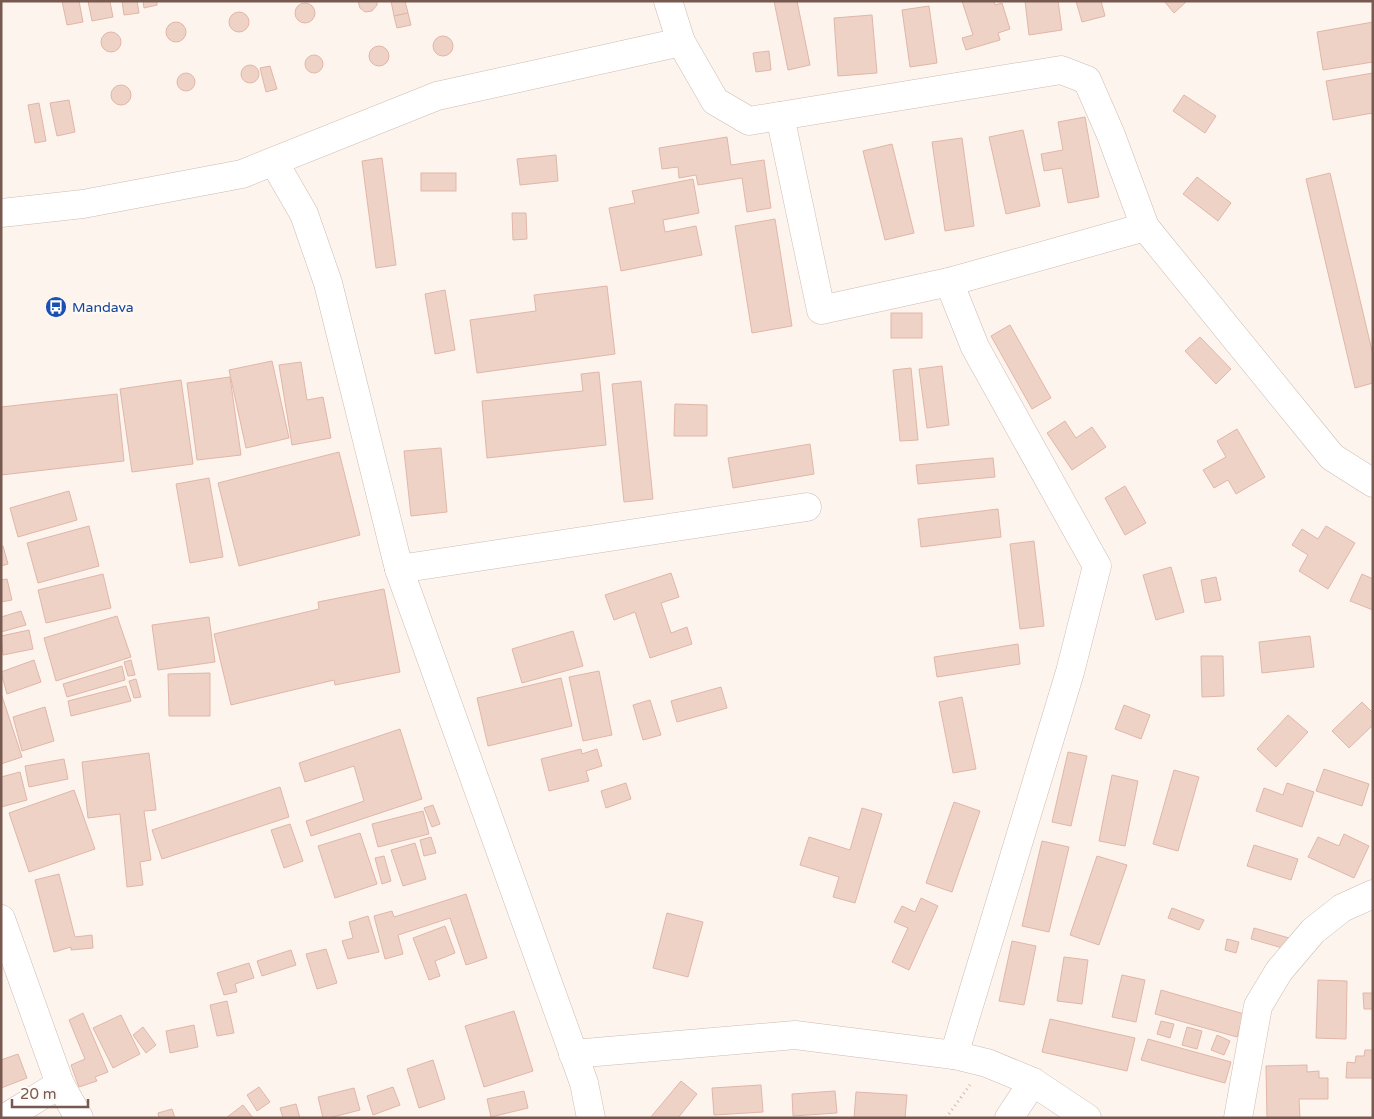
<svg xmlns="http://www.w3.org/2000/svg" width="1374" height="1119" viewBox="0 0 1374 1119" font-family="'Varela Round',sans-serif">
<rect width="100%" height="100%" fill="#fcf4ed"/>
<g fill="#efd2c6" stroke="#e1b6a8">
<polygon points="62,1 79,1 83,22 67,25"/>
<polygon points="88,1 113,1 110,2 113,17 92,21"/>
<polygon points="122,1 137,1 139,13 124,15"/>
<polygon points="143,1 157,1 157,5 144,8"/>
<polygon points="358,1 377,1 377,5 372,11 365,12 360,8"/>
<polygon points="391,1 405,1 408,13 394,16"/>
<polygon points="774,1 797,1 810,65 788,70"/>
<polygon points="962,1 994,1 995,5 1002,3 1010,29 998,33 1000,40 966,50 962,38 973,35"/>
<polygon points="1025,1 1058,1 1062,30 1029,35"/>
<polygon points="1076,1 1101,1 1105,16 1082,22"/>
<polygon points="1164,1 1187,1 1174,13"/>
<circle cx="305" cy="13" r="10"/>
<polygon points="929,6 937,63 910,67 902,10"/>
<circle cx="239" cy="22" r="10"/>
<polygon points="408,13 411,25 397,28 394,16"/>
<polygon points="872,15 877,73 838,76 834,18"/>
<polygon points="1373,22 1373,62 1323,70 1317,32"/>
<circle cx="176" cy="32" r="10"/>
<circle cx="111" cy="42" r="10"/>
<circle cx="443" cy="46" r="10"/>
<circle cx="379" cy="56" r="10"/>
<polygon points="769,51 771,70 756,72 753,53"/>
<circle cx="314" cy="64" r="9"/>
<circle cx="250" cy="74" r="9"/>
<polygon points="270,66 277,89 266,92 260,68"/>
<circle cx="186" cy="82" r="9"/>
<polygon points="1373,73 1373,113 1333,120 1326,81"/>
<circle cx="121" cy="95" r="10"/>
<polygon points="1184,95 1216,116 1205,133 1173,111"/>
<polygon points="69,100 75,132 57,136 50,103"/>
<polygon points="39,103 46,141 35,143 28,105"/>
<polygon points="1085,117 1099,197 1068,203 1062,168 1044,171 1041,154 1063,150 1058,122"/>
<polygon points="1023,130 1040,206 1006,214 989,137"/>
<polygon points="727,137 731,165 764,160 771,208 747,212 742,178 698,185 696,175 679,178 678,167 662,169 659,148"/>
<polygon points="962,138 974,226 945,231 932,142"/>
<polygon points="892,144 914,233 885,240 863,151"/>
<polygon points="556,155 558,181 520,185 517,159"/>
<polygon points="382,158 396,265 376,268 362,161"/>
<rect x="421" y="173" width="35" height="18"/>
<polygon points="1330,173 1373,355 1373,383 1355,388 1306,179"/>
<polygon points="1197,177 1231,203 1218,221 1183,194"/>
<polygon points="693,179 699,213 663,220 665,232 696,226 702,255 621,271 609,208 635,203 632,191"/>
<polygon points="512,213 526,213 527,239 513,240"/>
<polygon points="775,219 792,326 752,333 735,226"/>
<polygon points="607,286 615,354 477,373 470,320 536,311 534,295"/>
<polygon points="445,290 455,350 435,354 425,294"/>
<rect x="891" y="313" width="31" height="25"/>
<polygon points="1010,325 1051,398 1032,409 991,336"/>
<polygon points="1200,337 1231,369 1216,384 1185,351"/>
<polygon points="272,361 289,438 246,448 229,370"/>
<polygon points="301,362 307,400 323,397 331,438 292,445 279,365"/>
<polygon points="942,366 949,425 927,428 919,369"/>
<polygon points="911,368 918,440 900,441 893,370"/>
<polygon points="599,372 606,445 487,458 482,401 583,391 581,374"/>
<polygon points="230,377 241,455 197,460 187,383"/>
<polygon points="181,380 193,464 132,472 120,389"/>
<polygon points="641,381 653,499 624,502 612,384"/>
<polygon points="117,394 124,461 1,475 1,407"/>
<polygon points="675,404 707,405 707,436 674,436"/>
<polygon points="1065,421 1076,438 1092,427 1106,447 1072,470 1047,433"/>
<polygon points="1237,429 1265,477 1236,494 1228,480 1214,488 1203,470 1226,457 1217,441"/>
<polygon points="810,444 814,474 733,488 728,458"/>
<polygon points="441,448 447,512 411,516 404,451"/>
<polygon points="339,452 360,535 239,566 218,483"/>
<polygon points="993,458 995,477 918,484 916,465"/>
<polygon points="209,478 223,557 190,563 176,484"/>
<polygon points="1125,486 1146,523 1125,535 1105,498"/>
<polygon points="69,491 77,520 18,537 10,508"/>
<polygon points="998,509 1001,537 921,547 918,519"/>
<polygon points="89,526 99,566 38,583 27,543"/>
<polygon points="1326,526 1355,543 1328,589 1299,571 1308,555 1292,545 1302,529 1318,539"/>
<polygon points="1034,541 1044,626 1020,629 1010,544"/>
<polygon points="1,546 3,546 8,564 1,566"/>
<polygon points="1171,567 1184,612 1156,620 1143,575"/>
<polygon points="671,573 679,597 661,603 671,633 687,627 692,644 650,658 635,612 614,620 605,595"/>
<polygon points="103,574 111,608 46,623 38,590"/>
<polygon points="1362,574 1373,579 1373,610 1350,601"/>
<polygon points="1216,577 1221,600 1205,603 1201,580"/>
<polygon points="7,579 12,600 1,602 1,580"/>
<polygon points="384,589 400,672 335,685 334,680 231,705 214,634 319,609 318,602"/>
<polygon points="21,611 26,625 1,632 1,617"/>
<polygon points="117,616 131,657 56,681 44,638"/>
<polygon points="209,617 215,662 158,670 152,625"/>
<polygon points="29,630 33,649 3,655 1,636"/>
<polygon points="573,631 583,666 522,683 512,649"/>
<polygon points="1310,636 1314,667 1262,673 1259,642"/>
<polygon points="1018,644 1020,664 937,677 934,657"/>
<polygon points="1201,656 1223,656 1224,696 1202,697"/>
<polygon points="34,660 41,682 7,694 1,672"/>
<polygon points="131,660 135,675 128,676 124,662"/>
<polygon points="122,666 125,680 67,697 63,684"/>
<polygon points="599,671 612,735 583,741 569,677"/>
<polygon points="210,673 210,716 169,716 168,674"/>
<polygon points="561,678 572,726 488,746 477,698"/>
<polygon points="136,679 141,697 134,698 129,681"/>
<polygon points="126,686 131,701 71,716 68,701"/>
<polygon points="721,687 727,708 677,722 671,701"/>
<polygon points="1,693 22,757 1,764"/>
<polygon points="962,697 976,769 953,773 939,702"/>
<polygon points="650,700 661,735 643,740 633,705"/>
<polygon points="1362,702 1373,713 1373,725 1349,748 1332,731"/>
<polygon points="1124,705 1150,715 1141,739 1115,729"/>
<polygon points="45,707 54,741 22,751 13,717"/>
<polygon points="1288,715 1308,732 1276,767 1257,749"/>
<polygon points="400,729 422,799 311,836 306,821 364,801 354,766 305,782 299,763"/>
<polygon points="581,749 582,754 597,749 602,766 586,771 589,781 549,791 541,759"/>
<polygon points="1068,752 1087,756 1071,826 1052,822"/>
<polygon points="149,753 156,810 144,811 151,860 140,862 143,885 127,887 120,814 88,818 82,762"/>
<polygon points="64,759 68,779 29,787 25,766"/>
<polygon points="1324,769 1369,784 1362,806 1316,791"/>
<polygon points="1174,770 1199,777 1178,851 1153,844"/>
<polygon points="20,772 27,800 1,807 1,777"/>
<polygon points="1112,775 1138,781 1125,846 1099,841"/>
<polygon points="626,783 631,799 606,808 601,791"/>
<polygon points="1287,783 1314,792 1302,827 1256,811 1264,788 1283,795"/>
<polygon points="280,787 289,817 162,859 152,830"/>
<polygon points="74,790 95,849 29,872 9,813"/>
<polygon points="954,802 980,811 952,892 926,883"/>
<polygon points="433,805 440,824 432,827 424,808"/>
<polygon points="862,808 882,814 855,903 833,897 839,877 800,865 809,837 850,850"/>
<polygon points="423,811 429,834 378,847 372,824"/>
<polygon points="290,824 303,861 284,868 271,830"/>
<polygon points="360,833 377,884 335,898 318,846"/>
<polygon points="1344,834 1369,846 1354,878 1308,857 1318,837 1339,846"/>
<polygon points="431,837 436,853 424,856 420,840"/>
<polygon points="1042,841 1069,847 1049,932 1022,926"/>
<polygon points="415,843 426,879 403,886 391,850"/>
<polygon points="1254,845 1298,859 1291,880 1247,866"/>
<polygon points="384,856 391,881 382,884 375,858"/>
<polygon points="1097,856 1127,865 1099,945 1070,935"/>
<polygon points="59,874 75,937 92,935 93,948 71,950 71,947 54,952 35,880"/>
<polygon points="466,894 487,958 466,965 450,918 398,935 403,954 385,959 374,916 392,911 394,917"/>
<polygon points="921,898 938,906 909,970 892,962 908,928 894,922 902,906 915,912"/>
<polygon points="1172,908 1204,920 1199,930 1168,918"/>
<polygon points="667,913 703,922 688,977 653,968"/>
<polygon points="368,916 379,952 348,959 342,941 353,938 349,922"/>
<polygon points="445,926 455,953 435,961 440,976 429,980 413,938"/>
<polygon points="1254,928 1289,938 1286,949 1251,939"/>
<polygon points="1227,939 1239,942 1236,953 1225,950"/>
<polygon points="1012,941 1036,946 1024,1005 999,1001"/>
<polygon points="326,949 337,983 317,989 306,954"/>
<polygon points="291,950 296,965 262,976 257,961"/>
<polygon points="1064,957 1088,960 1082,1004 1057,1001"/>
<polygon points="249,963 254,978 235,984 237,992 224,995 217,973"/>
<polygon points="1122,975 1145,980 1136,1022 1112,1017"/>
<polygon points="1318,980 1347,981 1346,1039 1316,1038"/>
<polygon points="1161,990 1244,1014 1237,1037 1155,1014"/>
<polygon points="1363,993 1373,993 1373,1009 1364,1009"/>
<polygon points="227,1001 234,1033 217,1036 210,1005"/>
<polygon points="514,1011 533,1071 484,1087 465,1026"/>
<polygon points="83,1013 108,1072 95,1077 97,1081 79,1087 71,1065 85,1059 69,1020"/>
<polygon points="121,1015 140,1054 113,1068 93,1028"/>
<polygon points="1050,1019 1135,1038 1127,1071 1042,1052"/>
<polygon points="1161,1021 1174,1024 1170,1038 1157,1034"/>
<polygon points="194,1025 198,1047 170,1053 166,1031"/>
<polygon points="143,1027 156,1045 146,1053 133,1035"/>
<polygon points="1187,1027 1202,1031 1197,1049 1182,1045"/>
<polygon points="1217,1035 1230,1041 1224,1055 1211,1050"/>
<polygon points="1148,1039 1231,1062 1225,1083 1141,1060"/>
<polygon points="1365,1050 1373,1050 1373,1078 1346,1078 1347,1062 1355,1063 1356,1056 1364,1056"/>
<polygon points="18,1054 27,1078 1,1088 1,1060"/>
<polygon points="433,1060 445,1099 419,1108 407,1069"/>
<polygon points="1307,1065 1307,1072 1319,1071 1319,1078 1328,1078 1328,1099 1299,1099 1300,1118 1267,1118 1266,1066"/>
<polygon points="681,1081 697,1094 678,1118 650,1118"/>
<polygon points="761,1085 763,1112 714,1115 712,1088"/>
<polygon points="259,1087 270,1102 257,1111 247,1095"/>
<polygon points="393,1087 400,1105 373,1115 367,1096"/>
<polygon points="354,1088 360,1110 329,1118 323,1118 318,1097"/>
<polygon points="524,1091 528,1108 491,1117 487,1099"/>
<polygon points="835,1091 837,1113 793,1116 792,1094"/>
<polygon points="856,1092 907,1095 905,1118 854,1118"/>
<polygon points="296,1104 300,1118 283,1118 280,1108"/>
<polygon points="243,1105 253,1118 226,1118"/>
<polygon points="172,1109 175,1118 159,1118 158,1113"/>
</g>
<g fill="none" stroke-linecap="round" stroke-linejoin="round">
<g stroke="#cebbb2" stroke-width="29">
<g id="minor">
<polyline points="668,1 681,42"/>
<polyline points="780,116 821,310 949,282 1145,227"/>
<polyline points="274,162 304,214 328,283 399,569 584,1083 591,1118"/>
<polyline points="1,213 83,204 242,174 437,96 681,42 715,101 749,121 1061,70 1087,80 1111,135 1145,227 1332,457 1373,483"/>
<polyline points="949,282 975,347 1097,566 1070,672 954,1055"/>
<polyline points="399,569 807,507"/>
<polyline points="1,919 60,1084 79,1118"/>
<polyline points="573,1054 795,1035 954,1055 987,1063 1033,1082 1087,1118"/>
<polyline points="5,1118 60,1084"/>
<polyline points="1009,1118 1033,1082"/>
<polyline points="1238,1118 1258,1006 1279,971 1313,931 1342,908 1373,894"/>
</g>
</g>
<polyline stroke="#d5b4a8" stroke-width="3" stroke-dasharray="1 4" stroke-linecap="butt" points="946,1118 970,1085"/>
<use href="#minor" stroke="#fff" stroke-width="28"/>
</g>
<defs>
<g id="bus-disc" transform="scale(1.125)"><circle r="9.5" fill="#1a4fb4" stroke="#fef9f4"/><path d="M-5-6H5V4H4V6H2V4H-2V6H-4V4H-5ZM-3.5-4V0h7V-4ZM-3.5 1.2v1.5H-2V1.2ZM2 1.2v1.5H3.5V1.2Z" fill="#fff"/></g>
</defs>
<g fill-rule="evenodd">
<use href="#bus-disc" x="56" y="307"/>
</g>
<g text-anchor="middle" stroke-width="5" stroke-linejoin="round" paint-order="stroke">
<g font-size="14" fill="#164399" stroke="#fef9f4" text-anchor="start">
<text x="72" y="312">Mandava</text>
</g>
</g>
<rect width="1374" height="1119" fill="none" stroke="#775950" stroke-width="5"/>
<path d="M12 1099v8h76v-8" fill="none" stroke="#775950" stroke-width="2.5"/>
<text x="20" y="1099" font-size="15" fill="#775950" stroke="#fef9f4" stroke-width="4" paint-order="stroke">20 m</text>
</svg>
